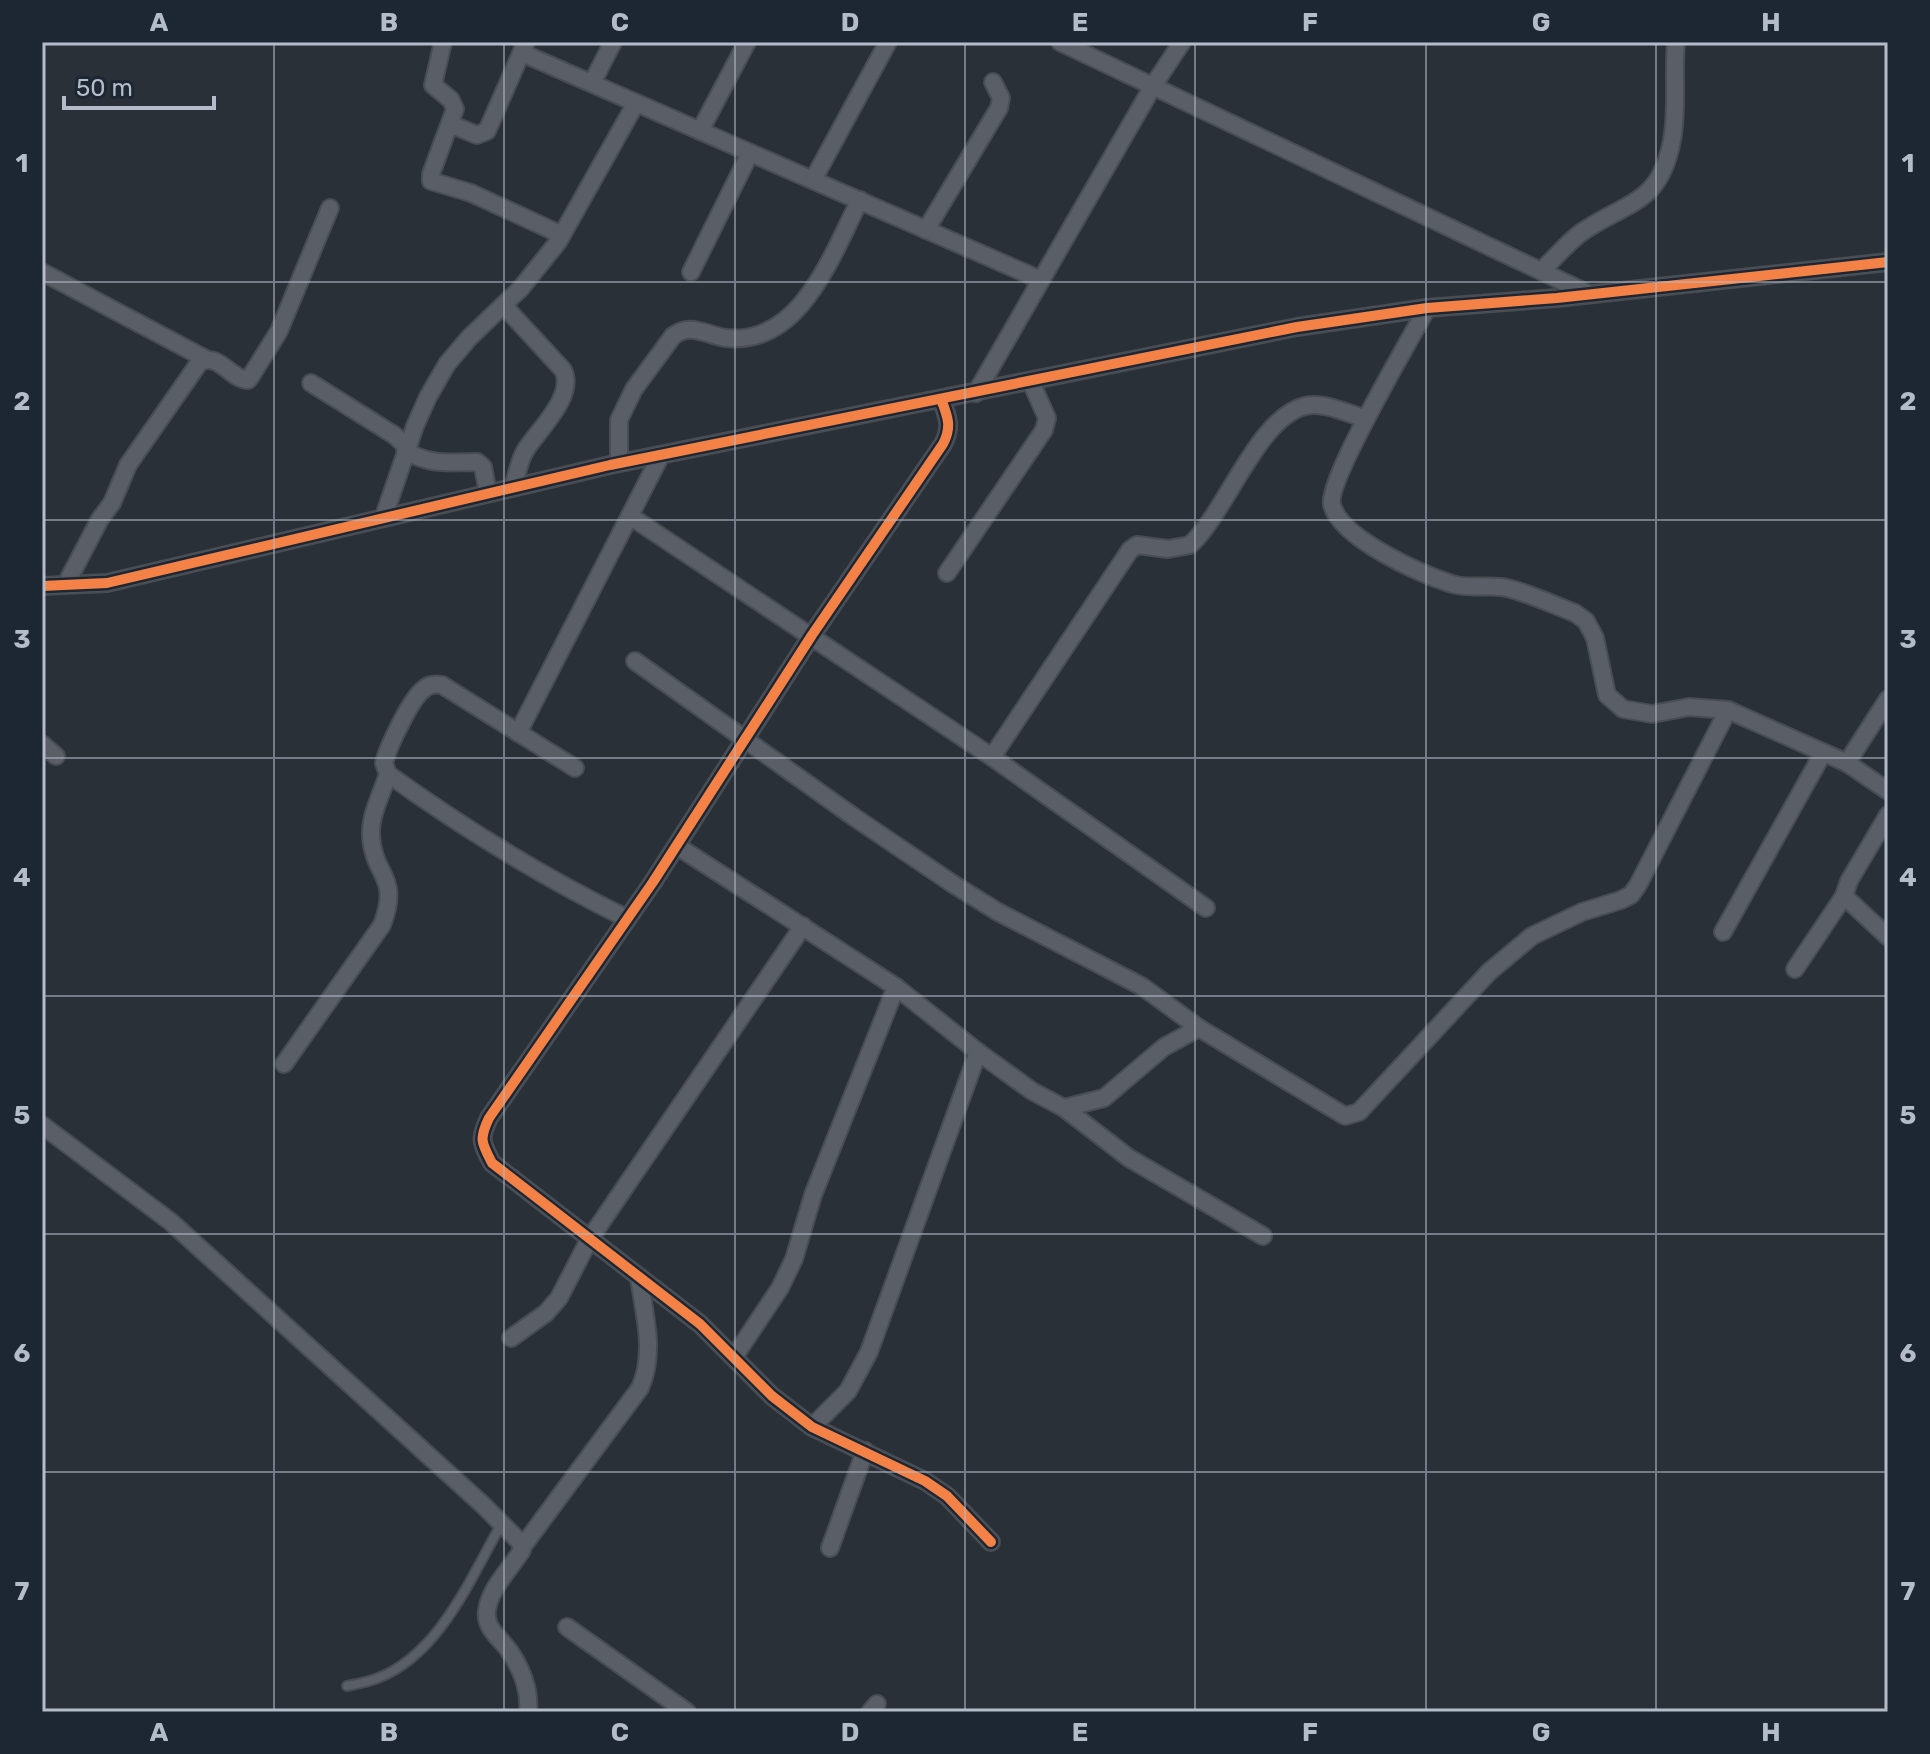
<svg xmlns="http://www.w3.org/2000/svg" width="1930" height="1754" viewBox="0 0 1930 1754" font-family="Rubik,sans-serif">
<rect width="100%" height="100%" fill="#2a3038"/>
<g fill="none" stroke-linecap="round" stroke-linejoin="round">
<g stroke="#484c53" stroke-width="12">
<path id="service" d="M 347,1686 C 357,1684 368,1682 378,1678 C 440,1654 471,1577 502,1523"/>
</g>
<g stroke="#484c53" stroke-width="20">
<g id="minor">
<polyline points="443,42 433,85 451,100 455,109 431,174 431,181 471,193 562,235"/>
<polyline points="1060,42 1589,294"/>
<polyline points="522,53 1041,280"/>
<polyline points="592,83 613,42"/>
<polyline points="450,124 477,135 487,131 526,42"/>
<polyline points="700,131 747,42"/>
<polyline points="813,180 888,42"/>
<polyline points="926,230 999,108 1001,98 993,82"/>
<path d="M 1542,270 C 1555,258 1568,242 1582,232 C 1627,201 1660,205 1672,140 C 1678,109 1673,74 1676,42"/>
<polyline points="42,272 206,359"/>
<polyline points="691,272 750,153"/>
<path d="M 504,306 L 563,370 C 576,396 538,430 525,451 C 519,461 517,475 513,487"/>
<path d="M 1427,308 C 1411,338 1326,481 1332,505 C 1341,539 1421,574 1452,584 C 1469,589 1484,585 1501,587 C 1520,589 1556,606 1575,613 L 1586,621 L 1595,638 L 1607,695 L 1623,709 L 1652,714 L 1689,707 L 1728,710 L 1847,763 L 1888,791"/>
<polyline points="311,383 394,435 407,447"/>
<polyline points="976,393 1153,86 1182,42"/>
<path d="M 941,399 C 948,417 952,427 943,444 L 812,635 L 653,882 L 489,1118 C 479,1139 481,1142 492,1163 L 700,1324 L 772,1396 L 812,1427 L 925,1481 L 947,1496 L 991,1542"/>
<path d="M 405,451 C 433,466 448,462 477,462 L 483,467 L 488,493"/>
<path d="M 619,463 L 619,420 L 634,389 L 673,336 C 690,322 706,335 726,338 C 801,346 832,254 860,200"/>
<polyline points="384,516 415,426 428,397 447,364 469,338 521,288 558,242 636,103"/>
<polyline points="630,516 992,757 1206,908"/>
<polyline points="947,573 1044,430 1047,418 1031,382"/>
<path d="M 66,584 L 100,519 L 112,503 L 128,465 L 199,363 C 219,351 229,379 248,380 L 251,376 L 279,331 L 330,208"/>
<polyline points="42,586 107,583 610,465 1297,327 1427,308 1557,298 1888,262"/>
<polyline points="635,661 854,817 953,884 998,912 1143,987 1199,1028 1345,1116 1359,1112 1489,972 1532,936 1582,912 1621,900 1631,895 1638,885 1728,710"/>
<polyline points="518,733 661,455"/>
<polyline points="42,744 56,756"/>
<path d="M 992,757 L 1130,550 L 1137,545 L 1168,549 L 1190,545 C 1226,513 1257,418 1305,406 C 1323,401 1349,414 1366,419"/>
<polyline points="1847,763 1888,699"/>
<path d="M 575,768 L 442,685 C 436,684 429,684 424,689 C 411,698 388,747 384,763 L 388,774 C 463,828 543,877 626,918"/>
<polyline points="1888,815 1849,881 1844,896 1888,937"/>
<polyline points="677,846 896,987 978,1052 1032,1091 1064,1108 1129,1158 1263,1236"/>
<polyline points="1723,932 1823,753"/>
<polyline points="1795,969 1844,896"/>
<path d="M 284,1064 L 382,925 C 401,875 373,877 371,835 C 370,815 382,793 388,774"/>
<polyline points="1064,1108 1104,1098 1164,1047 1199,1028"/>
<path d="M 42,1125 L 171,1222 L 483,1505 L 520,1542 L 522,1550 C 511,1568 490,1588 487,1610 C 484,1629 501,1638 510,1652 C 522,1670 530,1691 528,1712"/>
<polyline points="511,1338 546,1313 559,1298 589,1240 803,926"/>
<polyline points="734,1357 780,1288 794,1259 813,1195 896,987"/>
<polyline points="812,1427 848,1391 869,1352 978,1052"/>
<path d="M 523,1546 L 640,1388 C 656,1352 644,1314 639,1277"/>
<polyline points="830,1548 865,1451"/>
<polyline points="567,1627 687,1712"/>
<polyline points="870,1712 877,1704"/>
</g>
</g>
<use href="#service" stroke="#5a5e66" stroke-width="8"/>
<use href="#minor" stroke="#5a5e66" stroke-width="16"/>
<g stroke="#1d2633" stroke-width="15">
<g id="cycleway">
<path d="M 941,399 C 948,417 952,427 943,444 L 812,635 L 653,882 L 489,1118 C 479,1139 481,1142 492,1163 L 700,1324 L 772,1396 L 812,1427 L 925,1481 L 947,1496 L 991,1542"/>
<polyline points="42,586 107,583 610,465 1297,327 1427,308 1557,298 1888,262"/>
</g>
</g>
<use href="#cycleway" stroke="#f48246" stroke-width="10"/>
</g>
<path fill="none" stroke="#b4bcc9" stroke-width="2" stroke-opacity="0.55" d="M 274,42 L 274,1712M 504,42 L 504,1712M 735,42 L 735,1712M 965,42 L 965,1712M 1195,42 L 1195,1712M 1426,42 L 1426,1712M 1656,42 L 1656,1712M 42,282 L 1888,282M 42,520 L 1888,520M 42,758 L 1888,758M 42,996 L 1888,996M 42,1234 L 1888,1234M 42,1472 L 1888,1472"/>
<rect width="1930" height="1754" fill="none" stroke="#1d2633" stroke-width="88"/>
<path d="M64 96v12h150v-12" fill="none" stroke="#b4bcc9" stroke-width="4"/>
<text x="76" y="96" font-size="24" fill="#b4bcc9" stroke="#1d2633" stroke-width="6" paint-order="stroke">50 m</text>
<rect x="44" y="44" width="1842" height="1666" fill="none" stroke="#b4bcc9" stroke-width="3"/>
<g font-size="26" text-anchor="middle" font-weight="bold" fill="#b4bcc9">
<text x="159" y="31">A</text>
<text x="389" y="31">B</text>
<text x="620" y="31">C</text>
<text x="850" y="31">D</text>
<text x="1080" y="31">E</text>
<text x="1310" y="31">F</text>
<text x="1541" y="31">G</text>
<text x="1771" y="31">H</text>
<text x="22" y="172">1</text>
<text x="1908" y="172">1</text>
<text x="22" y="410">2</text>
<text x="1908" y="410">2</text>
<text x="22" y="648">3</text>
<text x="1908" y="648">3</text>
<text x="22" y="886">4</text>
<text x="1908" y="886">4</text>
<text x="22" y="1124">5</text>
<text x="1908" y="1124">5</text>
<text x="22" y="1362">6</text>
<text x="1908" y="1362">6</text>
<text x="22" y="1600">7</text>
<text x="1908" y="1600">7</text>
<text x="159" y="1741">A</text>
<text x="389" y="1741">B</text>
<text x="620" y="1741">C</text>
<text x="850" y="1741">D</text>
<text x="1080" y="1741">E</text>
<text x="1310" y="1741">F</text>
<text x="1541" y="1741">G</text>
<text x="1771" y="1741">H</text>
</g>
</svg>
